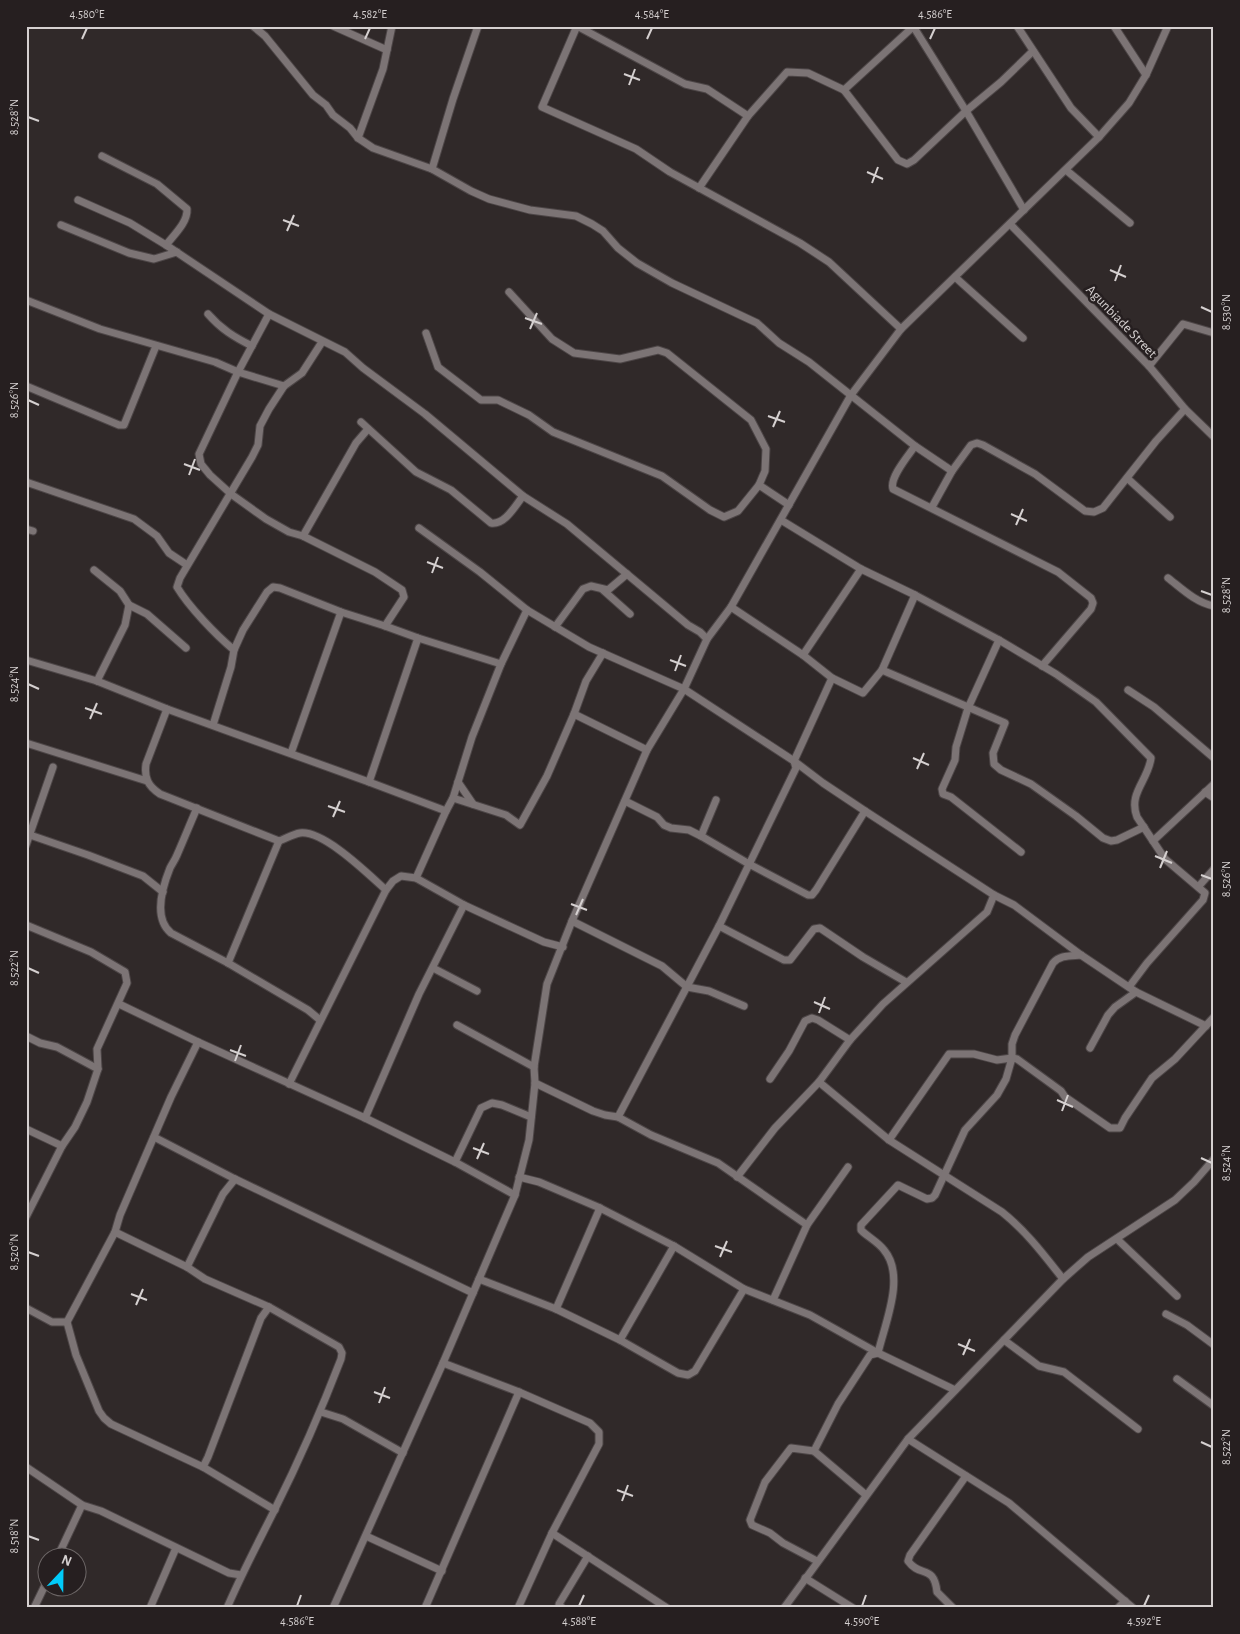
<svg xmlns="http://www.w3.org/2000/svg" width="1240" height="1634" viewBox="0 0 1240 1634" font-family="'Alegreya Sans',sans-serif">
<rect width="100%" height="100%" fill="#302929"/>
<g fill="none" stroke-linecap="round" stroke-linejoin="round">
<g stroke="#4d4647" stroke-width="9">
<g id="minor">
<polyline points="253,26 265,36 313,95 326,105 333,115 350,128 358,138 373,148 432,169 471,191 489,199 530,210 576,216 592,224 603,231 618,248 637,263 672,283 757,323 779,343 809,362 915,446 952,471"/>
<polyline points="333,26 387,50"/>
<polyline points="577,26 542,107 636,149 670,172 800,243 829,262 901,329"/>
<polyline points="577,26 685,84 707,89 748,116 699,188"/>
<polyline points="913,26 966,111 1024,210"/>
<polyline points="1017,26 1071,108 1099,137"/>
<polyline points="1114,26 1146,75"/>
<polyline points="844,90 898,160 907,164 914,160 966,111 1001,82 1033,51"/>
<polyline points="748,116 787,72 808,73 844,90 914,26"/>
<polyline points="358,138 383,69 392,26"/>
<path d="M 102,156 L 157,184 L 187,209 C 188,222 174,235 166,245"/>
<polyline points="432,169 453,99 478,26"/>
<polyline points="1066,170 1130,223"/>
<polyline points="78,200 130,223 166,245 269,314 345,352 363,368 425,414 523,496 567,524 688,625 700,632 707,639"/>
<polyline points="1010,224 1149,366 1185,409 1214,437"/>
<polyline points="61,225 129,253 154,259 177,252"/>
<polyline points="955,277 1023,338"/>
<polyline points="509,292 552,339 574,353 620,359 658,350 667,353 751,420 766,449 765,471 759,485 789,505"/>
<polyline points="26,300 100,329 215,362 238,372 284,386"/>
<path d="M 208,314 C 221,329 234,337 252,346"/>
<polyline points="269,314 238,372 199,454 201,464 210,475 231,494 266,519 289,532 303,536 375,572 402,590 404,597 385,626 418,638 501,664"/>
<polyline points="426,333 438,367 481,400 498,400 529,415 553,432 662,476 710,510 724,517 738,511 759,485"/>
<polyline points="1149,366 1183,324 1214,333"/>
<polyline points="26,386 119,425 124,425 156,346"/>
<path d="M 361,422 L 416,472 L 451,490 L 491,523 C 505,525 515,506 523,496"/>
<path d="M 915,446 C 908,456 889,478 893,489 L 1058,572 L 1091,598 L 1093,603 L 1091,609 L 1042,666"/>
<polyline points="1127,478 1170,517"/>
<polyline points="26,482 134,519 157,536 169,553 187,565"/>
<polyline points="932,507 952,471 971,445 977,443 983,445 1035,474 1085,511 1094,512 1103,508 1156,441 1185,409"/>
<path d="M 781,520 L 861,569 L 915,595 L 999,640 L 1056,674 L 1096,702 L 1151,758 C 1148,781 1128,793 1137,817 L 1165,859 L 1205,893 L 1203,900 L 1147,963 L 1129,987"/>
<polyline points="419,528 480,572 527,610 589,647 684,689 794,761 823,783 865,811 994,895 1014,905 1081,955 1136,992 1206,1026"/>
<polyline points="26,529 33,531"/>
<polyline points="303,536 356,443 368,429"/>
<polyline points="94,570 120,591 129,605 125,625 97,681"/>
<path d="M 1168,578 C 1181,588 1196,603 1214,606"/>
<polyline points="603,590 630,614"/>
<polyline points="129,605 147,614 186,648"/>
<polyline points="731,607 803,655 832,678 863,693 882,670 915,595"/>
<polyline points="555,627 583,589 591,586 608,590 627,574"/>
<polyline points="999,640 968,708 956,747 955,760 942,789 943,794 951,797 1021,852"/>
<path d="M 234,650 C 216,635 189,607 177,587 L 180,578 L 252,457 L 258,445 L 260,426 L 269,409 L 284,386 L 302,373 L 322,342"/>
<polyline points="803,655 861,569"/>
<polyline points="26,660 97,681 167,709 369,782 446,811"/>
<polyline points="882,670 1005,723 993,753 994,764 1001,770 1031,784 1076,816 1103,838 1111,841 1117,840 1144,827"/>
<polyline points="1128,690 1154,707 1214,758"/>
<path d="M 167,709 L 146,764 C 144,778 148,786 160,794 L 279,841 C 285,839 293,834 300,833 C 324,830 369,875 386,890 L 393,881 L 401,876 L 416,878 L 464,905 L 544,942 L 563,947"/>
<polyline points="574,714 647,750"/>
<polyline points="213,725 231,667 234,650 243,630 267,592 273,587 280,588 341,612 385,626"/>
<polyline points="26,743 147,781"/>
<polyline points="291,753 341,612"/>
<polyline points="369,782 418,638"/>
<polyline points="458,782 473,804"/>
<polyline points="1205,792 1214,798"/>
<polyline points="453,798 506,815 520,825 547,776 574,714 586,681 603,653"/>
<polyline points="625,801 657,817 664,825 671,828 689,830 701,836 749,864 808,895 812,895 816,890 865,811"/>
<path d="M 197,808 C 190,824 184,839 177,855 C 175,860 172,864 170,868 C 162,888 153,918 171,933 L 228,963 L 308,1010 L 320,1020"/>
<polyline points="30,835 88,855 143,876 163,892"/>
<polyline points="701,836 716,800"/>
<polyline points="1153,841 1214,784"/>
<polyline points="26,845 53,767"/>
<polyline points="416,878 446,811 453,798 472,737 501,664 527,610"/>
<polyline points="1199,886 1214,869"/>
<polyline points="572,921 662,966 687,987 709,991 744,1006"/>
<polyline points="26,925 91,952 125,972 127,983 97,1049 98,1069 87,1102 75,1127 62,1146 26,1217"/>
<polyline points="719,926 784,960 790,960 814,929 820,928 863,957 906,982"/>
<polyline points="228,963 279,841"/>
<polyline points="433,968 477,991"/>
<polyline points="119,1004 198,1042 365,1118 455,1162 515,1195"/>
<polyline points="457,1025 534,1067"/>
<polyline points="26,1036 40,1043 57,1047 98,1069"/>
<polyline points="198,1042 171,1097 120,1215 115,1232 67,1322 76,1355 99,1411 104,1418 111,1424 203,1467 275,1510"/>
<polyline points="1090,1048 1108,1015 1115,1007 1136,992"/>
<polyline points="770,1079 789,1051 805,1021 812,1018 818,1020 850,1040"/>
<path d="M 819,1082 L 889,1140 L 1002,1212 C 1026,1231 1044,1255 1063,1279"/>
<polyline points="535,1083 593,1111 605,1115 618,1117 651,1135 718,1163 807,1225"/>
<polyline points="289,1084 386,890"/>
<polyline points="618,1117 719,926 796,768 794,761 832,678"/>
<polyline points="365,1118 419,994 464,905"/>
<polyline points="26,1129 62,1146"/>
<polyline points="154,1137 235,1179 473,1293"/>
<polyline points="889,1140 949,1054 974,1054 997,1060 1012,1058 1017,1059 1061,1091 1065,1097 1110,1128 1120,1128 1125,1118 1152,1078 1175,1059 1214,1017"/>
<polyline points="455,1162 481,1108 492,1103 502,1105 531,1117"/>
<polyline points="519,1177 539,1182 600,1208 674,1246 744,1289 810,1315 878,1353 955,1390"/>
<polyline points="737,1177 775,1128 819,1082 850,1040 883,1004 987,912 994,895"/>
<path d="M 115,1232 L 187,1267 L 205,1279 L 269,1307 L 339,1347 L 342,1353 L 341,1359 C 321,1411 299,1461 274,1511 C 258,1543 241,1575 227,1608"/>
<polyline points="1117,1239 1177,1296"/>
<polyline points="187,1267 223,1194 235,1179"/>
<polyline points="479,1279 556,1309 620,1340 678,1373 688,1375 695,1371 744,1289"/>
<polyline points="773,1300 807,1225 848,1167"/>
<polyline points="26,1308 52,1322 67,1322"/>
<polyline points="556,1309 600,1208"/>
<polyline points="1166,1314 1187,1325 1214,1345"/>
<polyline points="620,1340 674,1246"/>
<polyline points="1004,1340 1039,1366 1064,1372 1138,1429"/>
<polyline points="443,1363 519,1392 590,1423 599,1432 599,1444 552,1533 518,1608"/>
<polyline points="1177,1379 1214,1406"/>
<polyline points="321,1412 343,1419 403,1453"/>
<polyline points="908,1439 1009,1503 1133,1608"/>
<polyline points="814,1451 866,1495"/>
<polyline points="26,1467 82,1505 101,1511 229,1573 241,1575"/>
<polyline points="203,1467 208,1457 261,1318 269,1307"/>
<polyline points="552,1533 667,1608"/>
<polyline points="366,1536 442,1571"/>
<polyline points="58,1556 82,1505"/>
<path d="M 817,1561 L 783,1543 L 770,1533 L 752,1525 L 750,1520 L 765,1482 L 791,1448 L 814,1451 L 838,1404 L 870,1355 L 878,1353 C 885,1323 906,1276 884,1250 C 879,1243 870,1238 863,1232 L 861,1230 L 861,1225 L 898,1185 L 927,1199 L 932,1198 L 935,1195 L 965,1130 L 997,1095 L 1006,1079 L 1012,1058 L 1012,1044 L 1015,1035 L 1053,963 C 1060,955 1070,956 1081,955"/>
<polyline points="805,1578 853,1608"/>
<polyline points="34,1608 48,1579"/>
<polyline points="150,1608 176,1548"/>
<polyline points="333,1608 443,1363 515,1195 529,1140 535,1083 534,1067 547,984 572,921 647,750 684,689 707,639 731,607 851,395 901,329 1099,137 1129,103 1146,75 1168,26"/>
<polyline points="425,1608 519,1392"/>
<polyline points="562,1608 559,1604 588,1556"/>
<polyline points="784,1608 908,1439 1063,1279 1088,1257 1175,1200 1194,1182 1214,1159"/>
<path d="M 953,1608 L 937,1592 C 934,1564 920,1578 908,1561 L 910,1555 L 966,1476"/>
<polyline points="1118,1608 1125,1601"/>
</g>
</g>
<use href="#minor" stroke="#7c7475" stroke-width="7"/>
</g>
<path fill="none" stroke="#d5d0d0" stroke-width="2" d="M 82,39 L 87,28M 365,39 L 370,28M 647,39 L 652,28M 930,39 L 935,28M 624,74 L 640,80M 629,85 L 635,69M 28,117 L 39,121M 867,172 L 883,179M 872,183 L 878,167M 283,220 L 299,226M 287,231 L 294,215M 1110,270 L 1126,277M 1115,281 L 1121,265M 1201,307 L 1212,312M 525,318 L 542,324M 530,329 L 537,313M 28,400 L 39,405M 768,416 L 785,422M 773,427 L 780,411M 184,464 L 200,470M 189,475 L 195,459M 1011,514 L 1027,521M 1016,525 L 1023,509M 427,562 L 443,568M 432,573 L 438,557M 1201,591 L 1212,595M 670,660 L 686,666M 675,671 L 681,655M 28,684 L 39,689M 85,708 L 102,714M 90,719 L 97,703M 913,758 L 929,765M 917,769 L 924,753M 328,806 L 345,812M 333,817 L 340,801M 1155,856 L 1172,863M 1160,868 L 1167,851M 1201,875 L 1212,879M 571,904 L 587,910M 576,915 L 583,899M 28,968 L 39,973M 814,1002 L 830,1009M 819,1013 L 825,997M 230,1050 L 246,1056M 235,1061 L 241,1045M 1057,1100 L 1073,1107M 1062,1111 L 1068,1095M 473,1148 L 489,1154M 1201,1158 L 1212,1163M 477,1159 L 484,1143M 715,1246 L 732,1252M 28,1252 L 39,1256M 720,1257 L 727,1241M 131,1294 L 147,1300M 136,1305 L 143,1289M 958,1344 L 975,1351M 963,1355 L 970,1339M 374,1392 L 390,1398M 379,1403 L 385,1387M 1201,1442 L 1212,1447M 617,1490 L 633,1496M 622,1501 L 628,1485M 28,1536 L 39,1540M 297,1606 L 301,1595M 579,1606 L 584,1595M 862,1606 L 866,1595M 1144,1606 L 1149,1595"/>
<g text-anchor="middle" stroke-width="5" stroke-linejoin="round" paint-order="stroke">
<g font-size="14" fill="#d5d0d0" stroke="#261f20">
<text transform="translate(1122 321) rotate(46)" y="5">Agunbiade Street</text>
</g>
</g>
<rect width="1240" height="1634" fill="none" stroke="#261f20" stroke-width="55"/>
<g transform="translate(62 1572) rotate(22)"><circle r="24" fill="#261f20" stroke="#6c6666"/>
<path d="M0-4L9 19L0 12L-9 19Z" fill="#01cbf9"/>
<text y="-8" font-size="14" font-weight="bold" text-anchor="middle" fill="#d5d0d0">N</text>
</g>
<rect x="28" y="28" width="1184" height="1578" fill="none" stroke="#d5d0d0" stroke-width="2"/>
<g font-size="12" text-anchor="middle" fill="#d5d0d0">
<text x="87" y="18">4.580°E</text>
<text x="370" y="18">4.582°E</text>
<text x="652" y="18">4.584°E</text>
<text x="935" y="18">4.586°E</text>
<text transform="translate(14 117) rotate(-90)" y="4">8.528°N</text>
<text transform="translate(1226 312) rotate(-90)" y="4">8.530°N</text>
<text transform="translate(14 400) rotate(-90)" y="4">8.526°N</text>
<text transform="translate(1226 595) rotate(-90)" y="4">8.528°N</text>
<text transform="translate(14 684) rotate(-90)" y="4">8.524°N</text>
<text transform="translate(1226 879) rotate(-90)" y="4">8.526°N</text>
<text transform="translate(14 968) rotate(-90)" y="4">8.522°N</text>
<text transform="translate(1226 1163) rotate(-90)" y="4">8.524°N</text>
<text transform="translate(14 1252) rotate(-90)" y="4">8.520°N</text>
<text transform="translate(1226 1447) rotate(-90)" y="4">8.522°N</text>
<text transform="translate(14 1536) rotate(-90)" y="4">8.518°N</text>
<text x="297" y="1625">4.586°E</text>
<text x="579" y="1625">4.588°E</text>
<text x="862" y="1625">4.590°E</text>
<text x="1144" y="1625">4.592°E</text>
</g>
</svg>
